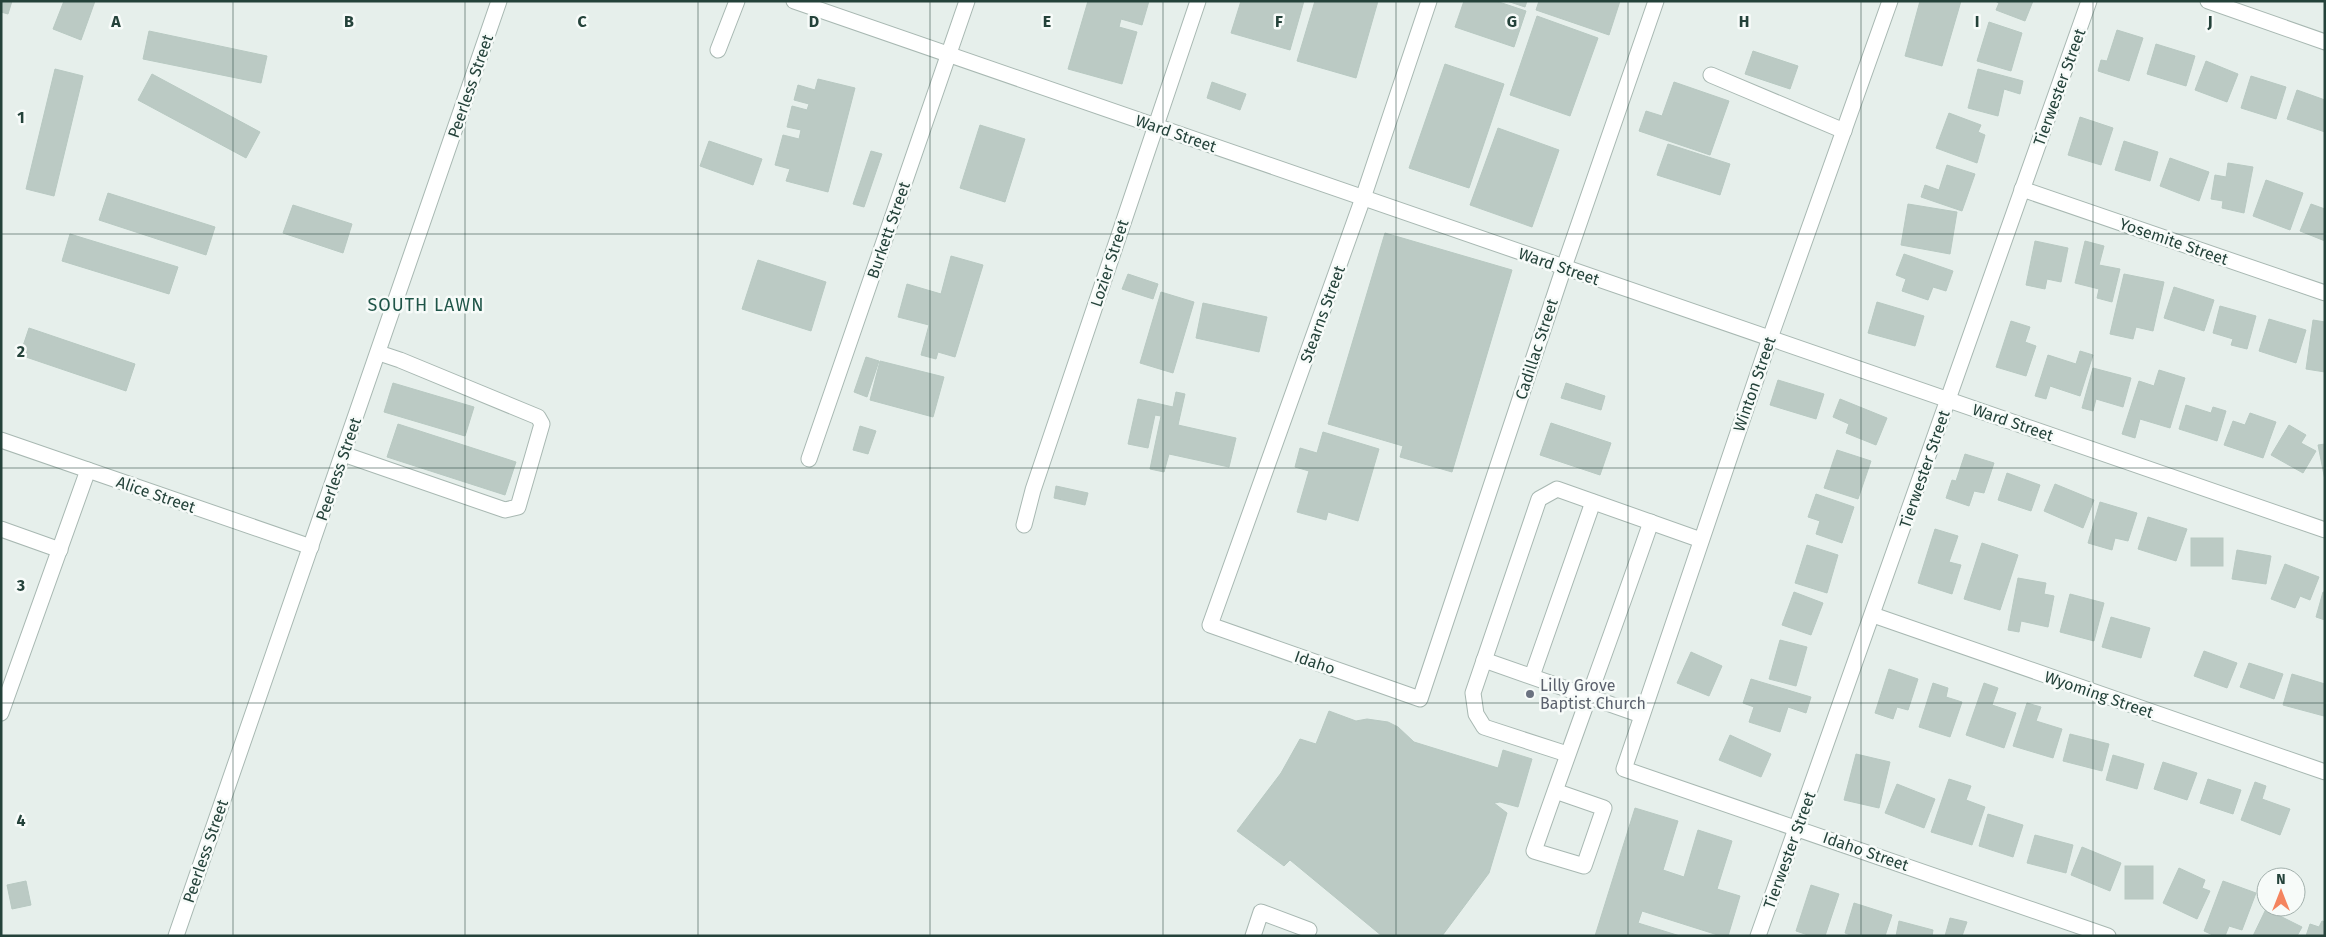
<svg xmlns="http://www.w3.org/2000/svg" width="2326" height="937" viewBox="0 0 2326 937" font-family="'Fira Sans',sans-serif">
<rect width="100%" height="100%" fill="#e6efeb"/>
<g fill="#bbcac4" stroke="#b8c9c2">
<polygon points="1,1 12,1 8,14 1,12"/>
<polygon points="64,1 95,1 81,40 53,29"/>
<polygon points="1088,1 1149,1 1142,25 1121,19 1119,27 1137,32 1122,84 1068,69"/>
<polygon points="1241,1 1304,1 1290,50 1231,33"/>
<polygon points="1315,1 1378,1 1356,78 1297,61"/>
<polygon points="1464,1 1496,1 1526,11 1514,47 1455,27"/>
<polygon points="1507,1 1527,1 1525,7"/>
<polygon points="1539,1 1620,1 1609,35 1536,10"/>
<polygon points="1920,1 1961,1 1942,66 1905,56"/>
<polygon points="1995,1 2033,1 2025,21 1996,10 1999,3"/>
<polygon points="1537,16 1598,38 1570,116 1510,95"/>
<polygon points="1989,22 2022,33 2011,71 1977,61"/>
<polygon points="2117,30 2143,38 2129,81 2098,71 2101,60 2107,61"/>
<polygon points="149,31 267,56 261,83 143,59"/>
<polygon points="2156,44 2195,56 2186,86 2147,74"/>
<polygon points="1753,51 1798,66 1790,89 1745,74"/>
<polygon points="2206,61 2238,74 2227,102 2195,90"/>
<polygon points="1445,64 1504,84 1469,188 1409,168"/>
<polygon points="55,69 83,76 54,196 26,189"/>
<polygon points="1978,69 2023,81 2020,94 2004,89 1998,116 1968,108"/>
<polygon points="152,74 260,132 246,158 138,100"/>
<polygon points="2251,76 2286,87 2276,119 2241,108"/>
<polygon points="818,79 855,88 828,192 786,181 790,169 775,165 783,135 799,139 801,130 787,127 792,106 807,110 809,104 794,100 798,85 815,90"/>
<polygon points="1212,82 1246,94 1240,110 1207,98"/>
<polygon points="1674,82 1729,101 1710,155 1639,131 1646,111 1662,116"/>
<polygon points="2297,90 2325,100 2325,132 2287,119"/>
<polygon points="1949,113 1981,125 1978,132 1985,135 1977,163 1936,148"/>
<polygon points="2080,117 2113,128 2101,165 2068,155"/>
<polygon points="980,125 1025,139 1005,202 960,188"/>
<polygon points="1498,128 1559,150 1532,227 1470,205"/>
<polygon points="709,141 762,159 753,185 700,166"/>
<polygon points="2124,141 2158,152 2150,181 2115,170"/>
<polygon points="1668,144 1730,164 1720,195 1657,175"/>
<polygon points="871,151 882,154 864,207 853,204"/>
<polygon points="2170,158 2209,172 2199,201 2160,186"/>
<polygon points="2228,163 2253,167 2244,213 2222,208 2223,201 2211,199 2215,175 2226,177"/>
<polygon points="1947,165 1975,174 1962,211 1921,197 1925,185 1939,190"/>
<polygon points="2266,180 2303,193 2290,230 2253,216"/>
<polygon points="108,193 215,227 206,255 99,220"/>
<polygon points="1908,204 1957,212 1950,254 1901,245"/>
<polygon points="2311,204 2325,209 2325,241 2300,231"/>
<polygon points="293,205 352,224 343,253 283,233"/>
<polygon points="1385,233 1512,270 1452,472 1400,457 1403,446 1328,424"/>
<polygon points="70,234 178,267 169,294 62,261"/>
<polygon points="2035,241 2068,248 2061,282 2047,279 2045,289 2026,285"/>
<polygon points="2085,241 2104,246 2099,265 2120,269 2112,302 2097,298 2099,289 2075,283"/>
<polygon points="1904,254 1953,271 1946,291 1933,287 1928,300 1902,291 1906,279 1896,275"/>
<polygon points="951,256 983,265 955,357 938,352 936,359 921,355 929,325 898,317 907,284 941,294"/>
<polygon points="758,260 826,282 811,331 742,309"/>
<polygon points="1128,274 1158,284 1153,299 1122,289"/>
<polygon points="2124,274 2164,282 2153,331 2136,327 2133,339 2110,334"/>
<polygon points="2174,287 2214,300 2204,331 2164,318"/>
<polygon points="1161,292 1194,302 1173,373 1140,363"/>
<polygon points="1877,302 1924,316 1915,346 1868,333"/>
<polygon points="1203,303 1267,317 1259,352 1196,338"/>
<polygon points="2220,306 2256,316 2247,349 2231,345 2233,339 2213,333"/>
<polygon points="2269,319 2306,330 2296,363 2259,351"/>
<polygon points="2313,320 2325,322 2325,372 2306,369"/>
<polygon points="2011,321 2030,327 2025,342 2036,346 2026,376 1996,367"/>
<polygon points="29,328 135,364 126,391 20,355"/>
<polygon points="2080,351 2093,355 2080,396 2050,386 2046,399 2035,396 2048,355 2076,364"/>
<polygon points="866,357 879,361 867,397 854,392"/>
<polygon points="880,361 944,377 933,417 870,400"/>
<polygon points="2093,368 2131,378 2123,407 2096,399 2093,411 2082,408"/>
<polygon points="2159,370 2185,378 2170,428 2140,419 2135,438 2122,434 2139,381 2154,386"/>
<polygon points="1778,380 1824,394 1816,419 1770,405"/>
<polygon points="393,383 474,407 465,436 384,412"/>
<polygon points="1566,383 1605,396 1601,410 1561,398"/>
<polygon points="1176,392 1185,394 1178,425 1236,438 1229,467 1169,454 1164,472 1150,469 1161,416 1155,415 1148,448 1128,444 1138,399 1173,407"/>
<polygon points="1840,399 1887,418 1876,445 1846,433 1849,424 1833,417"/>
<polygon points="2186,405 2211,413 2213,407 2226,411 2217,441 2179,429"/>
<polygon points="2250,413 2276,422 2263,458 2224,445 2233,421 2245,425"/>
<polygon points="1551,423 1611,443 1600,475 1540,455"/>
<polygon points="398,424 516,462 505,495 387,457"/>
<polygon points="2289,425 2306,435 2301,443 2316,451 2303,473 2271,455"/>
<polygon points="860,426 876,431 868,454 853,450"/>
<polygon points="1323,432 1379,449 1358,521 1328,512 1326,520 1297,512 1309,471 1295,467 1300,448 1317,453"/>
<polygon points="2325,444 2325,480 2318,445"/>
<polygon points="1837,450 1871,461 1858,499 1824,488"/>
<polygon points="1965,454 1994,463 1984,493 1974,491 1969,506 1946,498 1952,480 1956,481"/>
<polygon points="2007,473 2040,485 2031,511 1998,500"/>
<polygon points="2055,484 2094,500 2083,528 2044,511"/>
<polygon points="1056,486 1088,493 1085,505 1054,498"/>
<polygon points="1816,494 1854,507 1842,543 1816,534 1820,521 1808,517"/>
<polygon points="2100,502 2137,513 2128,541 2115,538 2112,550 2088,543"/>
<polygon points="2148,517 2187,529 2176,561 2138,549"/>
<polygon points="1935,529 1958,536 1949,562 1961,565 1952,594 1918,583"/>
<rect x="2191" y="538" width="32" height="28"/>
<polygon points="1982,543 2018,555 2000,610 1964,599"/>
<polygon points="1807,545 1838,555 1827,593 1795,583"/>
<polygon points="2237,550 2271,556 2266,584 2232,579"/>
<polygon points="2285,564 2319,577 2310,600 2300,596 2295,608 2271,599"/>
<polygon points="2018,578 2046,583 2044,594 2054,596 2048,627 2021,621 2019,632 2008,630"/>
<polygon points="1794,592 1823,603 1811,635 1782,625"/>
<polygon points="2323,592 2325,592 2325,620 2316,617"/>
<polygon points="2070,594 2104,603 2094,641 2060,632"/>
<polygon points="2111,617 2150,628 2141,658 2102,647"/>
<polygon points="1780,640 1807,647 1796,686 1769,679"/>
<polygon points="2204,651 2237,663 2227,688 2194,676"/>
<polygon points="1691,652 1722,666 1709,696 1677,683"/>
<polygon points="2249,663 2283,674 2274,699 2240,687"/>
<polygon points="1889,669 1918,679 1908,710 1897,707 1893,719 1875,713"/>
<polygon points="2292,674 2325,684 2324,716 2283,705"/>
<polygon points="1751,679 1811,697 1806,713 1788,707 1780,732 1749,722 1754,707 1743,703"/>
<polygon points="1933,683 1948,688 1946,697 1962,702 1950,737 1919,727"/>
<polygon points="1984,683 1998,688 1992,705 2016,713 2004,748 1966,735"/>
<polygon points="2027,703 2041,707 2036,721 2062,729 2053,758 2013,746"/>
<polygon points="1329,711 1356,721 1367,719 1388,722 1398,727 1414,742 1498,768 1503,750 1532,759 1518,807 1500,802 1494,803 1507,813 1489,873 1442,936 1382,936 1290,860 1284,866 1237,831 1281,773 1300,739 1316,744"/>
<polygon points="2070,734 2109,744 2102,771 2063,761"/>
<polygon points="1730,735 1771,754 1761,777 1719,760"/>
<polygon points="1856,754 1890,762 1879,808 1844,800"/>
<polygon points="2113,755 2144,764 2137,789 2106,780"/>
<polygon points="2163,762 2197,773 2187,800 2154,789"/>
<polygon points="1949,779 1971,786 1966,800 1985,807 1972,845 1931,832"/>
<polygon points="2208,779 2241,790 2233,814 2200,803"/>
<polygon points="2255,782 2266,786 2262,799 2290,809 2280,835 2241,820"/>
<polygon points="1897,784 1935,799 1924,828 1885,813"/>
<polygon points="1635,808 1678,821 1663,870 1684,877 1698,830 1732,841 1717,889 1740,896 1728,936 1721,936 1642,911 1638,923 1680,936 1595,936"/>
<polygon points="1988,814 2023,825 2013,857 1979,846"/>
<polygon points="2035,835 2073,845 2066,873 2027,863"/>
<polygon points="2082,847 2121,863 2110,891 2071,875"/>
<rect x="2125" y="866" width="28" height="33"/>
<polygon points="2179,868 2205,880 2202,888 2210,891 2197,919 2163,903"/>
<polygon points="26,881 31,905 12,909 7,885"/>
<polygon points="2223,881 2256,893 2242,930 2229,926 2225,936 2215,936 2204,931"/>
<polygon points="1811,885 1839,894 1825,936 1811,936 1796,931"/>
<polygon points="1854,903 1892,915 1885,936 1853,936 1845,933"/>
<polygon points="2266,909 2302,927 2297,936 2253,936"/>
<polygon points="1950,918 1967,922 1962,936 1945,936"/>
<polygon points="1899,921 1933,930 1932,936 1896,936"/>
<polygon points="2322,921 2325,922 2325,936 2306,936 2310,924 2319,927"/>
</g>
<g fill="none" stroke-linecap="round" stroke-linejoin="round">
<g stroke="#a8b8b2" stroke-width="17">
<g id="minor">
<polyline points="794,1 2325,530"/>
<polyline points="1429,1 1363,198 1210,625 1420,699 1564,267 1656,1"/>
<polyline points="1890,1 1770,338 1624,769 2108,936"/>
<polyline points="2208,1 2325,42"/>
<polyline points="718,50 737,1"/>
<polyline points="1711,75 1844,131"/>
<polyline points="2022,189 2325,293"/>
<polyline points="1,440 311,547"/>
<polyline points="343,454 505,510 518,507 542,424 538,417 400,360 379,353"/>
<polyline points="809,459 967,1"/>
<polyline points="1024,525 1033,490 1198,1"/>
<polyline points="1,529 60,550"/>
<polyline points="1873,615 2325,772"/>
<polyline points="1484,660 1641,715"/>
<polyline points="1532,676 1593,502"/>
<polyline points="1,713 88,470"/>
<polyline points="1567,754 1484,727 1476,714 1473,693 1539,499 1557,489 1701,540"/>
<path d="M 1555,791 L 1604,808 L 1584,866 L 1534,851 C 1572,741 1613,632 1651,522"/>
<polyline points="176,936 499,1"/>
<polyline points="1253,936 1261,912 1309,930"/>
<polyline points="1758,936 2089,1"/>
</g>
</g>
<use href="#minor" stroke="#fff" stroke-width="15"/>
</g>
<path fill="none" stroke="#24423a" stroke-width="1" stroke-opacity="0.55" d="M 233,1 L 233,936M 465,1 L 465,936M 698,1 L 698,936M 930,1 L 930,936M 1163,1 L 1163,936M 1396,1 L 1396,936M 1628,1 L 1628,936M 1861,1 L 1861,936M 2093,1 L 2093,936M 1,234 L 2325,234M 1,468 L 2325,468M 1,703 L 2325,703"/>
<circle fill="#6b7280" stroke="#f7fbf9" stroke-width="2" cx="1530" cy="694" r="5"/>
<g text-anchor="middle" stroke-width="5" stroke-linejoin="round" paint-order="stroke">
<g font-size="16" fill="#24423a" stroke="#f7fbf9">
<text transform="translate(470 86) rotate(-71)" y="6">Peerless Street</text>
<text transform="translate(2059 87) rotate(-70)" y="6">Tierwester Street</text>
<text transform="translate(1176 133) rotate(19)" y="6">Ward Street</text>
<text transform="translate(888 230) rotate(-71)" y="6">Burkett Street</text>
<text transform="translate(2174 241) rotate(19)" y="6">Yosemite Street</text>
<text transform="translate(1109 263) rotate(-72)" y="6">Lozier Street</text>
<text transform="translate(1559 266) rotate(19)" y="6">Ward Street</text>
<text transform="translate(1322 314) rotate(-70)" y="6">Stearns Street</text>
<text transform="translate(1536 349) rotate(-72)" y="6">Cadillac Street</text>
<text transform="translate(1754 384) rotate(-71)" y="6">Winton Street</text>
<text transform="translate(2013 422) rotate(19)" y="6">Ward Street</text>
<text transform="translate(338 469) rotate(-71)" y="6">Peerless Street</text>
<text transform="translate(1924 469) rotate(-71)" y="6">Tierwester Street</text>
<text transform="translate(156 494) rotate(19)" y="6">Alice Street</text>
<text transform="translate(1315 662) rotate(19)" y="6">Idaho</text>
<text transform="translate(2099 694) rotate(19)" y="6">Wyoming Street</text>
<text transform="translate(1789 850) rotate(-70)" y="6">Tierwester Street</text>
<text transform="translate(205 851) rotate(-71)" y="6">Peerless Street</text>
<text transform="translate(1866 851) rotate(19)" y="6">Idaho Street</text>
</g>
<g font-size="16" fill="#5b616d" stroke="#f7fbf9" text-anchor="start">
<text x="1540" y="691">Lilly Grove<tspan x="1540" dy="18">Baptist Church</tspan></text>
</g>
<g font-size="18" letter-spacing="1" fill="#1f5548" stroke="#f7fbf9">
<text x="426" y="311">SOUTH LAWN</text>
</g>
</g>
<g font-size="16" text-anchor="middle" font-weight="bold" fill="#24423a" stroke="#f7fbf9" stroke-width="5" stroke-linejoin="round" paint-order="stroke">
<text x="116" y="27">A</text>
<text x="349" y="27">B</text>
<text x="582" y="27">C</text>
<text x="814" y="27">D</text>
<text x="1047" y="27">E</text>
<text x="1279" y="27">F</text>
<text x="1512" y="27">G</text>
<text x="1744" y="27">H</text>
<text x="1977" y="27">I</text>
<text x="2210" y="27">J</text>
<text x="21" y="123">1</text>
<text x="21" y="357">2</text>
<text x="21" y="591">3</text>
<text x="21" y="826">4</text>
</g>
<rect width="2326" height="937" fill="none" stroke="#24423a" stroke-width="5"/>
<g transform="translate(2281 892)"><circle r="24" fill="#f7fbf9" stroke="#a3b1ad"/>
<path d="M0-4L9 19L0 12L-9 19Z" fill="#f4845f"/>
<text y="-8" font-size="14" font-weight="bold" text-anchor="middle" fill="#24423a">N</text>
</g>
</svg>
